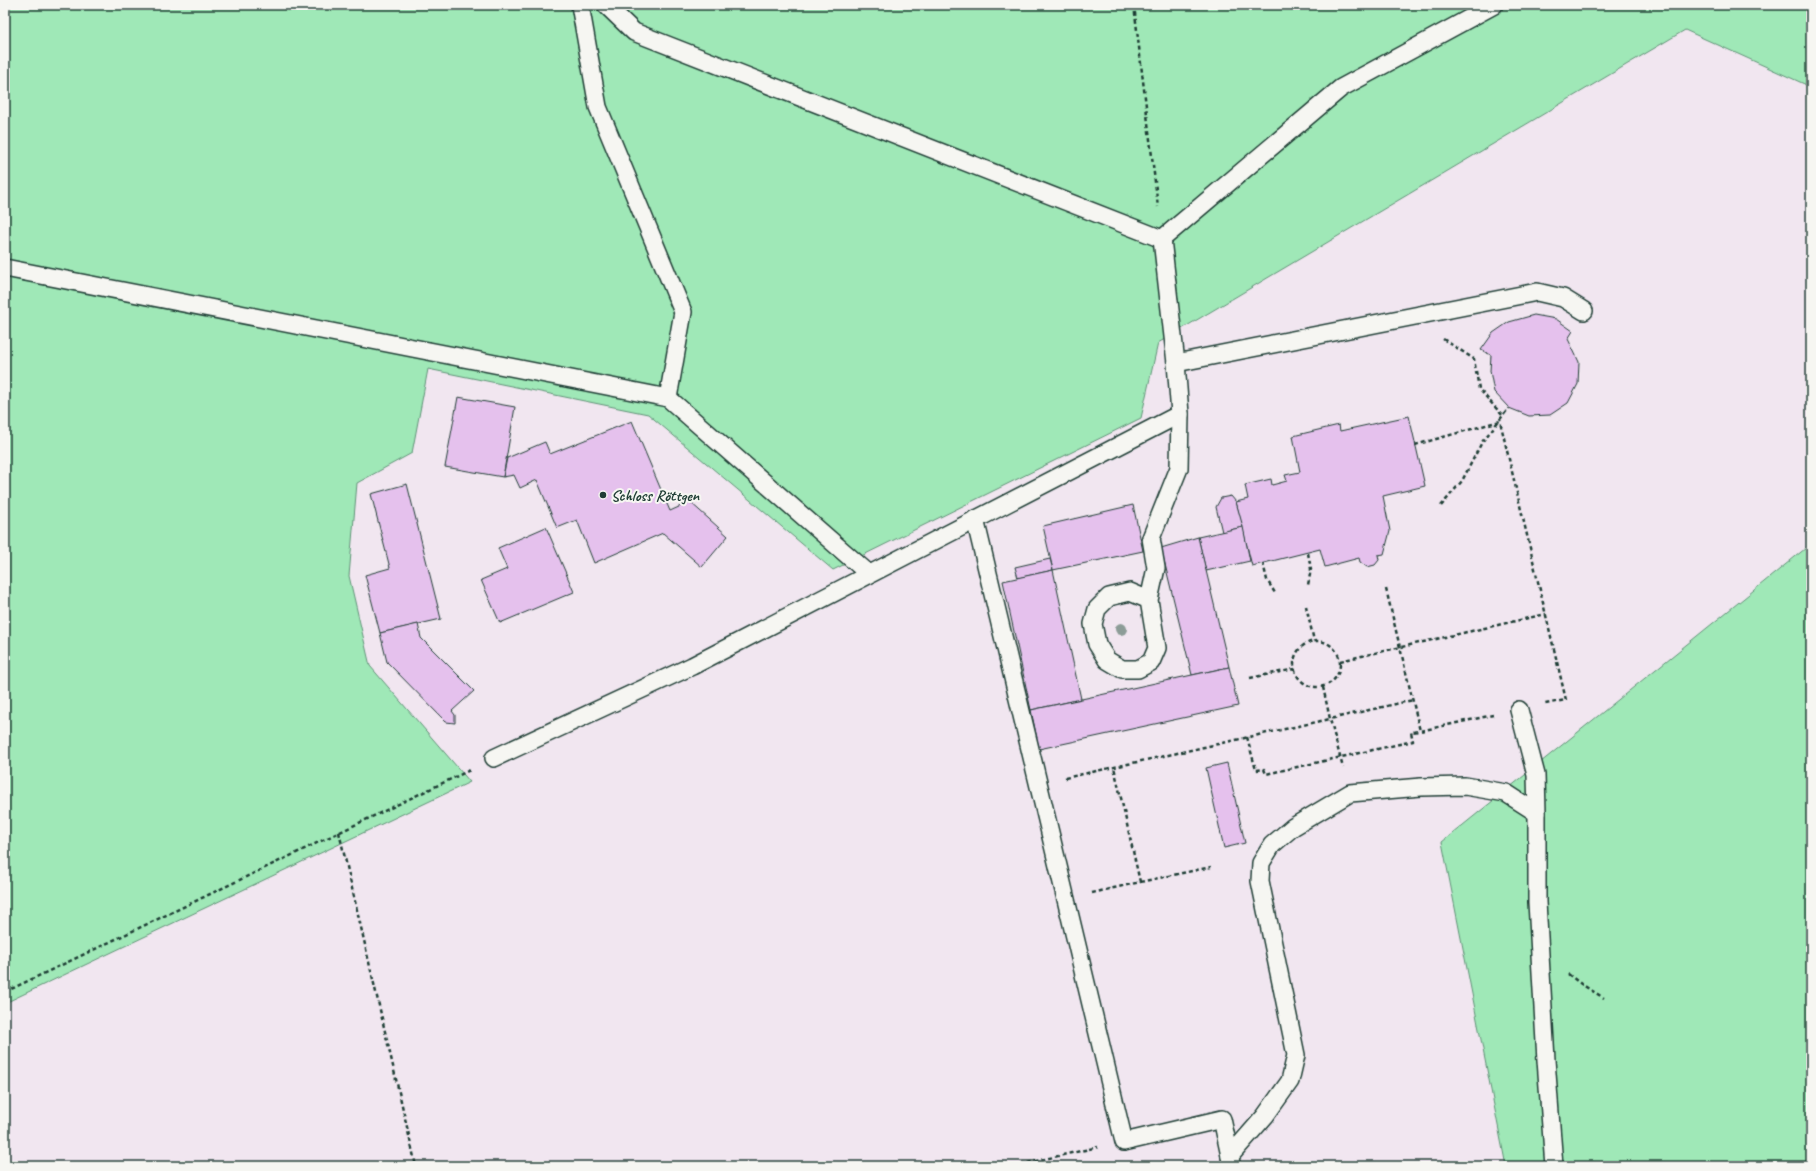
<svg xmlns="http://www.w3.org/2000/svg" width="1816" height="1171" viewBox="0 0 1816 1171" font-family="Caveat,sans-serif">
<rect width="100%" height="100%" fill="#f1e6f0"/>
<filter id="ink" filterUnits="userSpaceOnUse"><feTurbulence type="fractalNoise" baseFrequency=".025" numOctaves="2"/><feDisplacementMap in="SourceGraphic" scale="8" xChannelSelector="R" yChannelSelector="G"/><feConvolveMatrix kernelMatrix="1 2 1 2 8 2 1 2 1" color-interpolation-filters="sRGB"/></filter>
<g filter="url(#ink)">
<g fill="#9fe8b7" stroke="#5f9276">
<polygon points="5,5 1811,5 1811,87 1685,30 1158,343 1141,418 833,570 648,414 428,369 412,453 357,483 349,576 370,666 470,782 5,1003"/>
<polygon points="1811,544 1811,1166 1506,1166 1442,842"/>
</g>
<g fill="#e5c1ed" stroke="#1f3d34">
<polygon points="1534,315 1556,319 1573,331 1568,339 1579,362 1578,384 1568,403 1550,415 1529,416 1509,408 1494,392 1490,371 1491,355 1481,350 1493,333 1509,322"/>
<polygon points="458,397 515,407 503,477 445,467"/>
<polygon points="1409,416 1425,486 1383,496 1390,531 1384,554 1378,555 1379,560 1375,565 1367,567 1360,562 1359,558 1325,567 1320,549 1252,566 1236,502 1248,499 1245,485 1271,479 1272,485 1287,481 1285,475 1300,472 1293,436 1339,425 1340,431"/>
<polygon points="632,421 670,511 690,502 728,536 702,567 663,533 594,563 577,520 557,528 537,480 520,488 514,475 503,477 507,458 545,442 550,454"/>
<polygon points="407,484 441,619 380,633 365,575 390,568 371,494"/>
<polygon points="1231,496 1236,502 1243,527 1222,532 1216,507 1221,498"/>
<polygon points="1133,505 1143,551 1053,570 1043,526"/>
<polygon points="546,527 574,592 500,623 481,580 507,569 498,548"/>
<polygon points="1243,527 1250,561 1206,571 1198,537"/>
<polygon points="1198,537 1229,667 1192,675 1161,548"/>
<polygon points="1050,559 1053,570 1018,578 1015,567"/>
<polygon points="1053,570 1081,699 1031,710 1003,581"/>
<polygon points="418,624 421,638 474,691 452,711 455,715 455,723 446,722 387,662 380,633"/>
<polygon points="1229,667 1238,706 1039,749 1031,710"/>
<polygon points="1227,763 1245,843 1224,848 1206,768"/>
</g>
<g fill="none" stroke-linecap="round" stroke-linejoin="round">
<g stroke="#1f3d34" stroke-width="20">
<g id="service">
<polyline points="580,5 598,107 683,312 668,398 869,574"/>
<polyline points="606,5 634,32 1162,239"/>
<polyline points="5,268 668,398"/>
<polyline points="1176,363 1537,292 1563,298 1584,311"/>
<polyline points="975,519 1124,1142 1222,1119 1230,1156"/>
<polyline points="1149,600 1157,648 1151,662 1138,669 1122,669 1107,660 1097,644 1093,624 1097,609 1109,597 1130,592 1149,600 1156,568 1151,538 1179,468 1180,414"/>
<polyline points="1519,710 1536,775 1537,813 1537,902 1546,1060 1554,1166"/>
<polyline points="494,758 692,666 1180,414 1176,363 1162,239 1341,88 1494,5"/>
<polyline points="1231,1164 1230,1156 1265,1116 1290,1081 1296,1055 1260,881 1261,863 1272,845 1293,827 1350,793 1421,787 1465,786 1506,793 1537,813"/>
</g>
</g>
<g stroke="#1f3d34" stroke-width="2.5" stroke-dasharray="4 3" stroke-linecap="butt">
<polyline points="1134,5 1158,207"/>
<polyline points="1443,339 1474,359 1479,389 1503,416"/>
<polyline points="1415,445 1500,421 1566,700 1545,704"/>
<polyline points="1441,506 1462,481 1482,442 1509,408"/>
<polyline points="1308,553 1311,569 1308,585"/>
<polyline points="1263,563 1267,580 1275,593"/>
<polyline points="1386,589 1420,731 1493,715"/>
<polyline points="1306,606 1314,641"/>
<circle cx="1317" cy="664" r="23"/>
<polyline points="1340,661 1546,614"/>
<polyline points="1250,678 1295,669"/>
<polyline points="1323,687 1330,719 1413,700"/>
<polyline points="1247,737 1256,770 1264,769 1266,774 1413,741 1411,732 1420,731"/>
<polyline points="1065,778 1330,719 1343,768"/>
<polyline points="339,832 416,1166"/>
<polyline points="1140,882 1211,867"/>
<polyline points="1092,893 1140,882 1114,767"/>
<polyline points="1568,974 1581,984 1604,998"/>
<polyline points="5,992 472,769"/>
<polyline points="1014,1166 1098,1147"/>
</g>
<use href="#service" stroke="#f6f6f2" stroke-width="17"/>
</g>
<circle fill="#8c9c97" cx="1121" cy="629" r="6"/>
</g>
<circle fill="#1f3d34" stroke="#f6f6f2" stroke-width="1.5" cx="603" cy="495" r="4"/>
<g text-anchor="middle" stroke-width="4" stroke-linejoin="round" paint-order="stroke">
<g font-size="16" font-weight="bold" fill="#1f3d34" stroke="#f6f6f2" text-anchor="start">
<text x="611" y="501">Schloss Röttgen</text>
</g>
</g>
<rect width="1816" height="1171" fill="none" stroke="#f6f6f2" stroke-width="20"/>
<rect x="10" y="10" width="1796" height="1151" fill="none" stroke="#1f3d34" stroke-width="1.5" filter="url(#ink)"/>
</svg>
